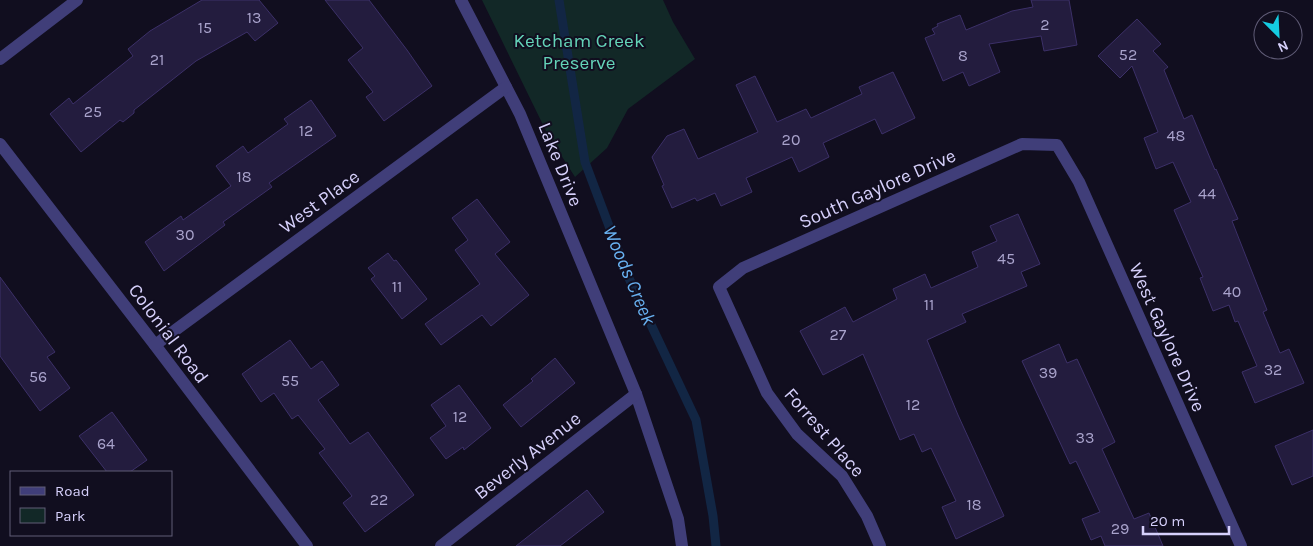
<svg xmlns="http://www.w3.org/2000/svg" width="1313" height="546" viewBox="0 0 1313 546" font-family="Karla,sans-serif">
<rect width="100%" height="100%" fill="#110e1f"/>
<polygon fill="#122827" points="482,0 663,0 673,22 695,59 628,109 607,148 575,177 547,133"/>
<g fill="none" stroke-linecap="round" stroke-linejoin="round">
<polyline stroke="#122644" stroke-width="9" points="559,0 585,162 627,274 696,420 713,516 716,546"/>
</g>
<g fill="#231c3e" stroke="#3c3068">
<polygon points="202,0 259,0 278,23 255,41 247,32 196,61 134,110 134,113 123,122 120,120 81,152 50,114 69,98 73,104 133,56 128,49 150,31"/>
<polygon points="325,0 369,0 407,50 432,86 384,121 366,97 373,92 348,60 363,48"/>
<polygon points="1031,0 1069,0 1077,45 1044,51 1041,36 989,44 1000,72 969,86 963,72 943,81 925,38 935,34 932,29 938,26 937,24 960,15 966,30 1012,11 1033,7"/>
<polygon points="1137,19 1161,44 1153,51 1168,67 1164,70 1184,119 1192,115 1215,170 1216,169 1238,219 1232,221 1267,310 1263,312 1280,353 1289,349 1304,383 1255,403 1242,372 1257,366 1238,321 1235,322 1229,305 1213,311 1200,278 1203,277 1174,210 1191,202 1173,162 1156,169 1144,138 1158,132 1132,66 1120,78 1098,56"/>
<polygon points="893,72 915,118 882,134 875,119 823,143 829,157 799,172 792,157 746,178 752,192 721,206 715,193 697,201 695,198 672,208 662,186 664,185 652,157 667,136 684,129 698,159 758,132 736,85 755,76 777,122 806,109 811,118 862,94 859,87"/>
<polygon points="311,100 336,136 269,183 272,187 223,222 225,225 164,271 145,242 181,216 183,220 231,186 216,166 243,146 248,153 288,124 284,119"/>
<polygon points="477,199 510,242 495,254 529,295 491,326 482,315 441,345 425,324 480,284 455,250 468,240 452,218"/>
<polygon points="1018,214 1040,264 1021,272 1027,286 962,314 966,322 927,340 958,415 1004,516 956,539 942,507 956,501 931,448 922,452 914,434 900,440 863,354 823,375 800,331 845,307 853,322 897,299 893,289 925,274 931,288 978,267 972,252 997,241 990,226"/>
<polygon points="388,253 394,261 396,260 427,299 402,319 371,279 375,276 368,268"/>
<polygon points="0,277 55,352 47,357 70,388 40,411 0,356"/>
<polygon points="290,340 311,369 322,361 339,385 318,400 350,444 368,432 414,495 365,532 343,503 352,496 319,453 325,449 298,415 292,419 274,393 261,402 242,374"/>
<polygon points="1059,344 1067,363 1077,359 1115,442 1102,449 1134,519 1149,513 1163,546 1105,546 1101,536 1091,540 1082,519 1100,512 1076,461 1070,464 1022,361"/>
<polygon points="555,358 575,383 521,427 503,405 533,381 531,379"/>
<polygon points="459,385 491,428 464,450 463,447 446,459 430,438 446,426 431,405"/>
<polygon points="112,412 147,460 130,472 107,472 79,436"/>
<polygon points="1313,430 1313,476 1292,485 1275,446"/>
<polygon points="587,490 604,512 560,546 516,546"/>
</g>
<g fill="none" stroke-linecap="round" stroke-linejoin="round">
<g stroke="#403e79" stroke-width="12">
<polyline points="461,0 520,114 636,394 678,519 682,546"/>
<polyline points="0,59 77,0"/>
<polyline points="0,144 155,345 307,546"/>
<polyline points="155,345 506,87"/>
<polyline points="441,546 636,394"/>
<polyline points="880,546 867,516 842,476 797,434 767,393 719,287 743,268 1022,144 1057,145 1079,182 1241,546"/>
</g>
</g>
<g text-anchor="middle" stroke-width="4" stroke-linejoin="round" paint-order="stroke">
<g font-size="16" fill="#a9a3cc">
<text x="254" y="23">13</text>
<text x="1045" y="30">2</text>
<text x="205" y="33">15</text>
<text x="1128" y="60">52</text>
<text x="963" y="61">8</text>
<text x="157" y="65">21</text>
<text x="93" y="117">25</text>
<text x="306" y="136">12</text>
<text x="1176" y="141">48</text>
<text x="791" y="145">20</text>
<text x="244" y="182">18</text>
<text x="1207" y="199">44</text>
<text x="185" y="240">30</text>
<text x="1006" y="264">45</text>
<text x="397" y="292">11</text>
<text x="1232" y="297">40</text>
<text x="929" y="310">11</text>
<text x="838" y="340">27</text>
<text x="1273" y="375">32</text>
<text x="1048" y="378">39</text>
<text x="38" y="382">56</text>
<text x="290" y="386">55</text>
<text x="913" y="410">12</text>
<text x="460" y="422">12</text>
<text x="1085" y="443">33</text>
<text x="106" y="449">64</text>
<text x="379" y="505">22</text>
<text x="974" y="510">18</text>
<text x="1120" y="534">29</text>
</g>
<g font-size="19" fill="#64d3b8" stroke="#110e1f">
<text x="579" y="47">Ketcham Creek<tspan x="579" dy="22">Preserve</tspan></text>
</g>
<g font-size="19" fill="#d6d0fb" stroke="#110e1f">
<text transform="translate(561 164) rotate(68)" y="7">Lake Drive</text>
<text transform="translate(877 188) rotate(-24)" y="7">South Gaylore Drive</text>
<text transform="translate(319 201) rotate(-36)" y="7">West Place</text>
<text transform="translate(169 333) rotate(53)" y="7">Colonial Road</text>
<text transform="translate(1168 337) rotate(66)" y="7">West Gaylore Drive</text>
<text transform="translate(825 432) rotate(49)" y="7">Forrest Place</text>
<text transform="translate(527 455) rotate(-38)" y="7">Beverly Avenue</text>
</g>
<g font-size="20" font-style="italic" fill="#68b1f1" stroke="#110e1f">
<text transform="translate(630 275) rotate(67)" y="7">Woods Creek</text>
</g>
</g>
<rect x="10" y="471" width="162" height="65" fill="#110e1f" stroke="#605c77"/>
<rect x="20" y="487" width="25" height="8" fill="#403e79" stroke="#605c77"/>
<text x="55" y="496" font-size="15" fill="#d6d0fb">Road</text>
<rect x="20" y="508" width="25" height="15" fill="#122827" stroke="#605c77"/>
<text x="55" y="521" font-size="15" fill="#d6d0fb">Park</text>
<g transform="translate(1278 35) rotate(156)"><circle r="24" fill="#110e1f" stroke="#605c77"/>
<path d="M0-4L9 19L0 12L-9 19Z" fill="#15cce2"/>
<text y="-8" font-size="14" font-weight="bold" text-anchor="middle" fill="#d6d0fb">N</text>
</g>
<path d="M1143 526v8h86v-8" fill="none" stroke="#d6d0fb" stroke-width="2.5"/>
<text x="1150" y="526" font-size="15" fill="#d6d0fb" stroke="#110e1f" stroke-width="4" paint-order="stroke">20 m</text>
</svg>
